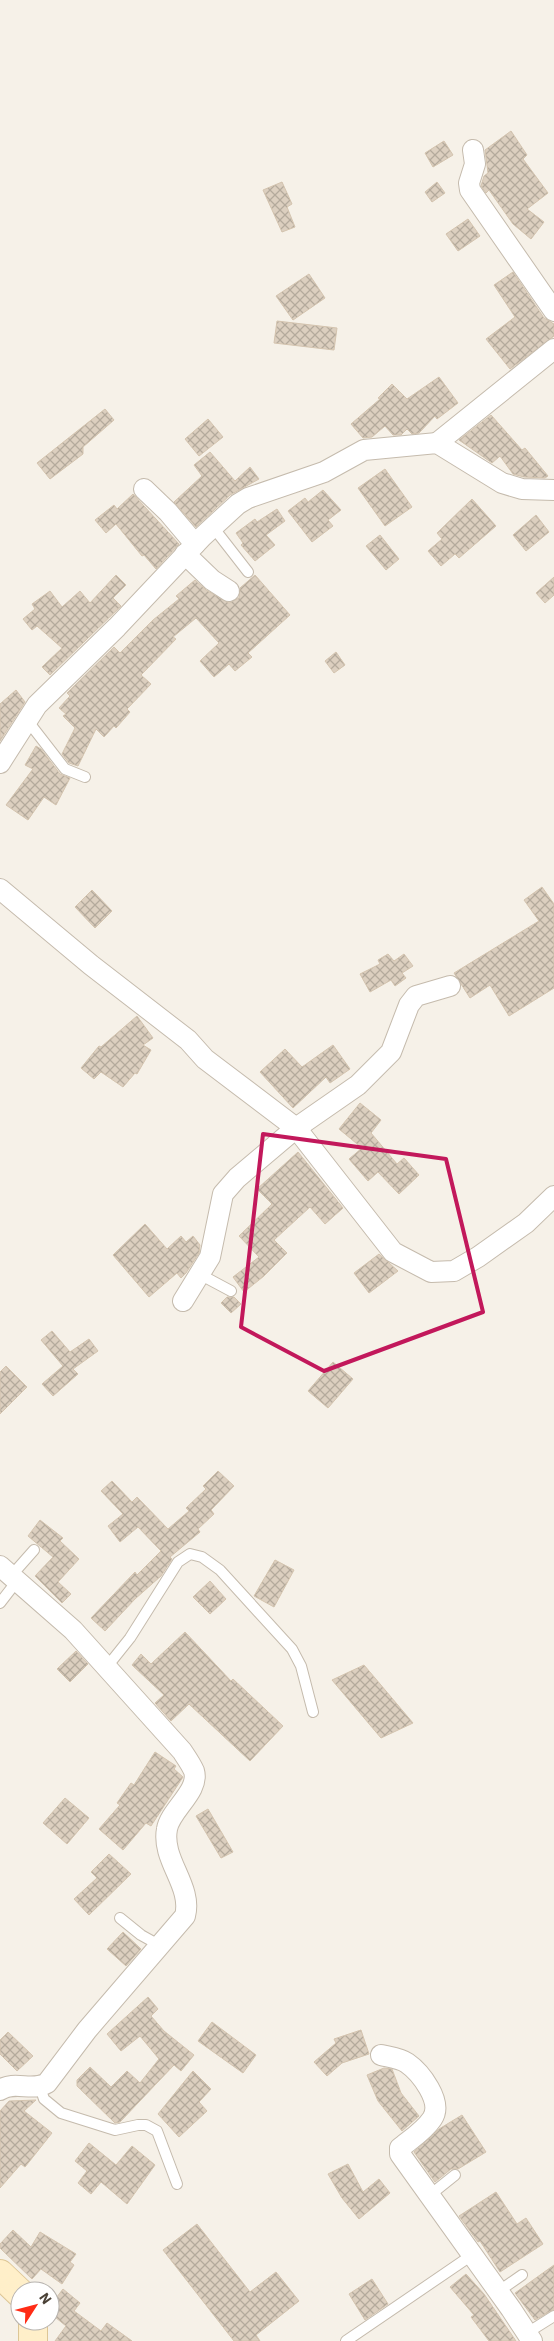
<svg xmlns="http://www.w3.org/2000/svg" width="554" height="2341" viewBox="0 0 554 2341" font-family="'IBM Plex Sans',sans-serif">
<defs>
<pattern id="building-cross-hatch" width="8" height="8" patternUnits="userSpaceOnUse" patternTransform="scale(1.25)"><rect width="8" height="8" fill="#dccfbf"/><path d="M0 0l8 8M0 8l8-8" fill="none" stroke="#b4aa9c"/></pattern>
</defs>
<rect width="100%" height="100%" fill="#f6f1e8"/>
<g fill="url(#building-cross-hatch)" stroke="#d4c4af">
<polygon points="511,131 527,155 523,159 548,193 527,209 544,222 531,239 513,224 489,190 486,193 481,186 484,176 488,173 485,150"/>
<polygon points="444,141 453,155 433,167 425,153"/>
<polygon points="282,182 292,204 287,207 295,227 282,232 263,190"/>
<polygon points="437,182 445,193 432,202 425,192"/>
<polygon points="468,219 480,236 458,251 446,234"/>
<polygon points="513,272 544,318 554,324 554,336 510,369 486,339 515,317 494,285"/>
<polygon points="309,274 325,298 293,320 276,296"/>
<polygon points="277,321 337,328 334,350 274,343"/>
<polygon points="439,377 458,403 437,419 435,416 419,433 412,434 407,429 401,435 393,435 385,426 372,437 363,438 351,424 380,399 378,398 392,384 407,399"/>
<polygon points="105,409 114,420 83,447 83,454 50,479 37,463"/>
<polygon points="491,415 522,450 525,448 548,476 545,478 524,477 513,474 500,456 492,463 459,440"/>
<polygon points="208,419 223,437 199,456 185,439"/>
<polygon points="210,452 235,481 250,467 259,479 230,495 196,527 174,502 202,476 194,465"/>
<polygon points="385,469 412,507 385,526 358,488"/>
<polygon points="323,490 341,510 328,520 333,526 312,542 288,511 305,498 308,502"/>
<polygon points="133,494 179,544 156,569 144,555 142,556 116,524 106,533 95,520 114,505 117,509"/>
<polygon points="472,499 496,526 459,558 455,554 441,566 428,551 442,539 437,533"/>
<polygon points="277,509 285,521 266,535 275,545 255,561 241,545 243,543 236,533 255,519 257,522"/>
<polygon points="536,515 549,532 526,551 513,535"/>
<polygon points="380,535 399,559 386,570 366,546"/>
<polygon points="116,575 126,585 113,598 121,606 50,675 42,667 62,648 37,626 32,630 23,619 35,609 32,604 50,591 62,607 80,591 90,603"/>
<polygon points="255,575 290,615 248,653 252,657 235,671 229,664 214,677 200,661 219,643 196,618 173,637 176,639 141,675 151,684 127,709 130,712 116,728 114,726 104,737 96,729 78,766 69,763 62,754 75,728 63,716 66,714 59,708 70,696 67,693 114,647 120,653 153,620 179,599 176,596 195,580 206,590 229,603 239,598 240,588"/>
<polygon points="554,577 554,595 545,603 536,593"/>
<polygon points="336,652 345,665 334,673 325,661"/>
<polygon points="16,690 25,702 0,741 0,704"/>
<polygon points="36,746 41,749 60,774 70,778 56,805 44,797 28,820 6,805 33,769 25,765"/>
<polygon points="542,887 554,904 554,988 509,1016 490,985 470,998 454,973 539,921 524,900"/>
<polygon points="92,890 112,911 95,928 75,907"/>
<polygon points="388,954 394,961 404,954 413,966 402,973 406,978 395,986 391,980 370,992 360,974 380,964 378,960"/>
<polygon points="137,1016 153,1038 143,1045 151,1050 137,1074 135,1073 123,1087 101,1072 94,1079 81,1068 99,1046 101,1047"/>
<polygon points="333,1045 350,1069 330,1083 326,1077 293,1108 260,1072 285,1049 302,1067"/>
<polygon points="360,1103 381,1120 371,1133 397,1164 404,1158 419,1175 399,1194 378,1172 368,1181 349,1159 362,1148 339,1129"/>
<polygon points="298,1152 343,1208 325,1224 310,1207 274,1240 287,1253 264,1276 244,1292 233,1277 259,1257 239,1236 272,1204 257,1189"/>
<polygon points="145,1224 167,1249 181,1236 186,1242 193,1236 200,1245 199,1253 186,1273 181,1278 177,1273 149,1297 113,1255"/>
<polygon points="379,1254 398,1271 369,1293 354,1273"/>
<polygon points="227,1297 234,1297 241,1304 231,1313 221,1303"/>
<polygon points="52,1331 70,1352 89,1339 98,1351 73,1369 78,1374 53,1396 42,1384 63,1366 41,1340"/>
<polygon points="333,1362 353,1379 328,1408 308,1391"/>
<polygon points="6,1366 27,1387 0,1414 0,1372"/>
<polygon points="218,1471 234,1486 211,1510 214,1514 198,1529 200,1532 170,1557 172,1559 161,1576 135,1599 105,1631 91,1618 135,1572 137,1575 161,1551 138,1527 120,1542 108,1526 123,1514 101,1491 112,1481 132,1502 137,1497 168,1529 189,1511 186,1508 206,1489 203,1486"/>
<polygon points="40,1520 63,1538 60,1541 79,1559 58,1582 71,1594 62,1603 35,1576 53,1557 28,1536"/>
<polygon points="275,1560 294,1570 274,1607 254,1596"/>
<polygon points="210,1581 226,1599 210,1614 193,1597"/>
<polygon points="185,1632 231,1681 233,1679 283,1726 250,1761 189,1704 171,1721 155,1703 164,1695 132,1665 141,1654 151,1664"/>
<polygon points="76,1651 88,1664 70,1682 57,1669"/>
<polygon points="364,1665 413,1723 381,1738 332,1680"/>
<polygon points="155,1752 176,1766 174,1769 183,1777 151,1826 146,1823 123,1850 99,1829 120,1805 117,1803 131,1783 134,1785"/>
<polygon points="65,1798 89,1818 67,1844 43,1823"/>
<polygon points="208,1809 233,1852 221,1858 196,1816"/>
<polygon points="109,1854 131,1874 89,1915 74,1899 97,1878 91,1872"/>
<polygon points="123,1932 141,1949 126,1966 107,1949"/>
<polygon points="148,1997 158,2009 151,2016 164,2031 194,2055 181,2071 174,2065 120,2122 115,2123 77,2086 77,2080 90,2067 111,2087 127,2071 140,2083 159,2059 140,2036 121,2051 107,2034"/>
<polygon points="212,2022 256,2055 243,2073 198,2041"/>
<polygon points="361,2030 369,2054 342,2063 327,2076 314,2062 336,2043 334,2039"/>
<polygon points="8,2032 33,2056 17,2071 0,2054 0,2040"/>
<polygon points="384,2068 392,2069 401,2093 419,2116 402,2131 378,2101 367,2075"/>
<polygon points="193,2071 211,2089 199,2102 207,2111 179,2137 158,2114"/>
<polygon points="36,2100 24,2111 52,2133 25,2167 21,2164 0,2188 0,2111 9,2101"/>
<polygon points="462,2115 486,2152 458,2169 451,2169 435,2182 414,2152 439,2129"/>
<polygon points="89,2143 116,2165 132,2146 155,2165 127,2204 101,2182 91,2194 78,2183 87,2171 75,2161"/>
<polygon points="348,2164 363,2192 379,2179 390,2193 359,2219 342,2198 328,2174"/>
<polygon points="496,2192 517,2224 526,2218 543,2244 500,2272 480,2241 478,2242 459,2216"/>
<polygon points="197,2224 250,2292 276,2272 299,2301 256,2335 260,2341 234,2341 163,2250"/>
<polygon points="13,2230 31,2247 40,2232 76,2254 70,2262 74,2265 62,2284 41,2269 32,2279 0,2248 0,2244"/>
<polygon points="554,2265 554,2309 535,2320 515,2293"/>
<polygon points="466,2274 484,2294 516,2341 489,2341 471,2317 474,2315 450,2287"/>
<polygon points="372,2279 388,2304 365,2320 349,2294"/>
<polygon points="63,2289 80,2303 74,2311 101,2331 107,2323 132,2341 55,2341 66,2326 50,2313 50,2306"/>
</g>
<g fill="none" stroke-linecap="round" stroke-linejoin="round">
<g stroke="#c5bbad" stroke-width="12">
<g id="lane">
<polyline points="213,527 248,572"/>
<polyline points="27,720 65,769 85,777"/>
<polyline points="201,1275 231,1291"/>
<polyline points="11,1576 34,1550"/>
<polyline points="0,1603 17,1581"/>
<polyline points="106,1668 130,1638 178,1562 190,1554 202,1557 220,1570 292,1649 301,1666 313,1712"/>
<polyline points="120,1918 141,1935 159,1945"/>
<polyline points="40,2087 44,2099 61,2113 115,2130 138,2125 146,2125 157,2131 177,2184"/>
<polyline points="430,2195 455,2175"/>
<polyline points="499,2291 522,2275"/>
<polyline points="527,2333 554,2316"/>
<polyline points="346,2341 472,2255"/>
</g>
</g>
<g stroke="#c5bbad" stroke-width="22">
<g id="street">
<polyline points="473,150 475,164 469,183 470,190 554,311"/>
<polyline points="437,443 554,349"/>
<polyline points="144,489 168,512 195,544"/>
<polyline points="185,554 212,580 229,591"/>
<polyline points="0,763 37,705 117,627 202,537 238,504 248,498 324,472 364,450 437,443 502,483 522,489 554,490"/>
<polyline points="0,889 91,965 188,1040 205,1059 296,1128 393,1252 431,1272 454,1271 478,1257 526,1223 554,1196"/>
<polyline points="183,1301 210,1257 223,1194 237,1178 296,1128 358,1085 391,1052 409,1005 416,996 450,986"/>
<path d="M 0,1566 L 73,1630 L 182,1751 C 186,1757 191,1764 194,1771 C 200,1791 170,1810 167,1829 C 161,1860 193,1886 185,1916 L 87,2030 L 47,2083 C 32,2092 15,2080 0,2090"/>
<path d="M 381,2055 C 389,2057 400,2058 407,2063 C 420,2072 444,2102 432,2119 C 424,2131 411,2139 400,2148 L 400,2154 L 511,2309 L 532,2341"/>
</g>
</g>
<g stroke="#ddc696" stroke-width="30">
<g id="secondary">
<polyline points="0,2274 20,2293"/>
<polyline points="33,2321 33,2341"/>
</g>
</g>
<use href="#lane" stroke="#fff" stroke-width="10"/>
<use href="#street" stroke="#fff" stroke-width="20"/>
<use href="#secondary" stroke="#ffefc9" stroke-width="28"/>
</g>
<path fill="none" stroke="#c2185b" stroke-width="4" stroke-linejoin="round" d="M 263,1134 L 446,1159 L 483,1312 L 324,1371 L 241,1327 Z"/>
<g transform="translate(35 2306) rotate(54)"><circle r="24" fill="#ffffff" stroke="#b7b3af"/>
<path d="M0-4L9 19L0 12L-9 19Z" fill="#ff2c16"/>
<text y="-8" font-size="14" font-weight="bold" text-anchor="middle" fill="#4a4136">N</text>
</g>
</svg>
